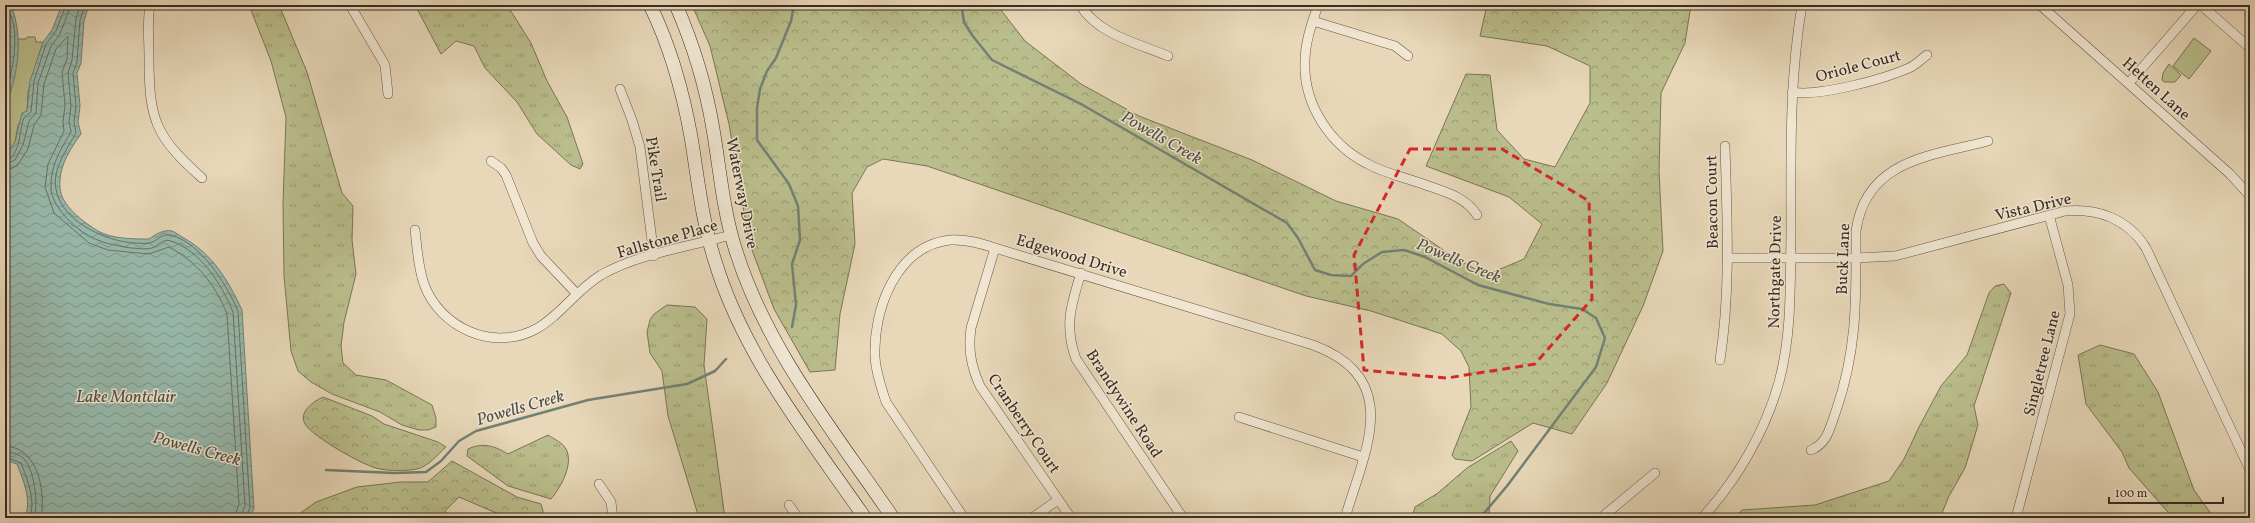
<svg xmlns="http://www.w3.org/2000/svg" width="2255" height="523" viewBox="0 0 2255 523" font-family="Vollkorn,serif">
<defs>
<pattern id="grass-tufts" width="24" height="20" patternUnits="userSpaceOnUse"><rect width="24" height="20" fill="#babe8c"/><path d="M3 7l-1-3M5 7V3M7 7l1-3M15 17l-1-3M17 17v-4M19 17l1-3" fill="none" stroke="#989b72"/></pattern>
<pattern id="forest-crowns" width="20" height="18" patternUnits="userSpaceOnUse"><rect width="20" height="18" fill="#babe8c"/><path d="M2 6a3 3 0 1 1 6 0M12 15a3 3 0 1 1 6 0" fill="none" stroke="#989b72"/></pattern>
<pattern id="water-waves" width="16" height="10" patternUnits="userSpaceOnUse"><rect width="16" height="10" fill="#97baad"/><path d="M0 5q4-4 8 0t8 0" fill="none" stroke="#7c978d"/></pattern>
</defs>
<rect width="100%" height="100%" fill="#e8d8b9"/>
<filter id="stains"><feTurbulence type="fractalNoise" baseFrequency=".005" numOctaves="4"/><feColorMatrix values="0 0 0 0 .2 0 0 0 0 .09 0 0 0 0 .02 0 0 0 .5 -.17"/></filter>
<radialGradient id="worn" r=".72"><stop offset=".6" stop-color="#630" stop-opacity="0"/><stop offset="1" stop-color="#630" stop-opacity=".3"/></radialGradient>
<g fill="url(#grass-tufts)" stroke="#7a7558">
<polygon points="249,5 279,5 307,72 342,193 353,206 352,240 356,274 344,322 341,346 343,363 356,375 386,380 432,405 436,418 436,427 428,430 419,430 402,425 380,412 332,394 311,382 298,371 291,351 284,276 283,204 286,117 271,61"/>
<polygon points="415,5 507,5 531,43 547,81 567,117 583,164 580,169 571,165 537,134 517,102 485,68 474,46 456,41 441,54"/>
<polygon points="2004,284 2011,293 1974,406 1978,425 1965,468 1949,496 1940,518 1735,518 1742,510 1815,505 1889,481 1904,459 1919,427 1941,386 1967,355 1989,293 1995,286"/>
<polygon points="667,305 695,307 707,319 704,365 725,518 699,518 668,416 662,371 650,353 647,332 650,320 654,314"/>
<polygon points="2100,345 2134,354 2158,392 2194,490 2214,518 2173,518 2129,468 2122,452 2086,404 2078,355"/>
<path d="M 548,435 C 554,439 562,442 566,449 C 574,464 561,487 551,499 L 508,486 L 467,456 L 468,449 C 483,442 495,446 508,454 Z"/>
<polygon points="1511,441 1518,451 1490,496 1489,518 1412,518 1415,507 1438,493 1467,468"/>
</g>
<g fill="url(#forest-crowns)" stroke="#7a7558">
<polygon points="692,5 997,5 1025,41 1081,84 1139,116 1252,160 1336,201 1398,219 1455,258 1486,275 1524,259 1542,224 1509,197 1426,166 1466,74 1490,75 1497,130 1524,159 1555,167 1590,103 1590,66 1547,46 1480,36 1487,5 1691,5 1685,43 1661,93 1659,171 1663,251 1643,306 1607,383 1572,434 1533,423 1472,461 1455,459 1452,455 1471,407 1469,367 1461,351 1442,334 1371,311 1306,296 927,166 883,159 867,167 852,193 855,244 840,314 835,370 810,372 774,309 749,242 729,124 710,46"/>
<path d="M 323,397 L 372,416 L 384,424 L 438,442 L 446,447 C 437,455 429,466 417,469 C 407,471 390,471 380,469 C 365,467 313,437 305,424 C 298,412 314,401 323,397 Z"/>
<polygon points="452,461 517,497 541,504 545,518 508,518 459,497 445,511 448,518 293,518 316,502 357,487 401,482 428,482"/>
</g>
<g fill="#babe8c" stroke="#7a7558">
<polygon points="27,37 35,37 36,42 43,42 28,92 27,111 18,125 15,142 5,157 5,107 14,77 18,39 26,39"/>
<polygon points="2194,38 2211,51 2189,79 2173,66"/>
<polygon points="2169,64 2181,75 2175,82 2164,82 2162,80 2163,73"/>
</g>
<g fill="url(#water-waves)" stroke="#728176">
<path d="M 5,5 L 11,5 C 24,37 18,76 5,107 Z"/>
<path d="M 62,5 L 89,5 L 84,21 L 81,63 L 77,73 L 80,106 L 78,122 L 81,134 C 70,149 58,168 60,188 C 61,205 83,222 98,231 C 112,239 133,239 149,239 C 155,235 163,229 172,231 C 175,232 179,235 182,237 C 212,253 228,280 242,310 L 254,509 L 248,518 L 24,518 C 33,502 23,480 17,464 L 5,460 L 5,157 L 15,142 L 22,113 L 27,111 L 30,81 L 43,42 L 52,30 Z"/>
</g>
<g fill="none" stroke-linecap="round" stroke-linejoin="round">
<g stroke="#687368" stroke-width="1">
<path d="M 80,5 L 76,19 L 72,60 L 68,73 L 71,106 L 69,122 L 71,132 C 60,150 50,167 51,188 C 51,207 79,233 95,239 C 106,244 119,246 131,248 C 137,248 146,250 152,248 C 159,246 162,238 171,241 C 201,251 222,285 233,312 L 245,506 L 240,518"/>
<path d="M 85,5 L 80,20 L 77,62 L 73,73 L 76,106 L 74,122 L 76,133 C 67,149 52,169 56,189 C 61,221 105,241 134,243 C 139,243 144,244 149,243 C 157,242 161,233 171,235 C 201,243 227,285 238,311 L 250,508 L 245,518"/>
<path d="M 5,15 C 12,34 9,55 5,75"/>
<path d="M 5,95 C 12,74 17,48 14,26 C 13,19 8,12 7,5"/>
<path d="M 5,160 C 21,158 19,129 24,118 C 26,115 29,115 31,112 L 34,81 L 46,44 L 56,31 L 66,5"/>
<polyline points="5,165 15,160 23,145 29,121 36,113 38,83 51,46 60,34 71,5"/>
<path d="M 5,171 L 17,166 L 28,149 L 34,125 L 41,115 L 44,84 L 56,49 L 68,36 L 67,59 L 62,72 L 65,105 L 63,122 L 64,131 L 48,164 L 45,187 L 54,213 L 89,243 L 108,250 L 149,254 L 169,247 C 197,262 215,284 227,314 L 239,504 L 234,518"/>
<path d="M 5,446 C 38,447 46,491 41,518"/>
<path d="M 5,452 C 10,452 19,454 23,458 C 34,467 39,505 34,518"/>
<path d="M 5,457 L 21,463 C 27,478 37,503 29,518"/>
</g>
<g stroke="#728176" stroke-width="2.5">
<polyline points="963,5 962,9 964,22 972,35 992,60 1081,104 1287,223 1298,238 1315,270 1331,275 1351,276 1363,264 1382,252 1404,250 1425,257 1478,285 1549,304 1582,309 1596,318 1605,338 1596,367 1507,486 1480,518"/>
<polyline points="792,327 796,305 792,264 800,240 798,206 789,184 757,140 757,108 760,89 767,71 776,58 791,21 794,5"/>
<polyline points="326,470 394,473 426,472 441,461 459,441 476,431 588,400 687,384 715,371 726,359"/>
</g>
<g stroke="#665749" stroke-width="10">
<g id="street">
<path d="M 150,5 C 147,22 149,40 149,57 C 149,120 155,136 202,178"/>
<polyline points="350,5 385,65 388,94"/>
<path d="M 1080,5 C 1099,35 1137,43 1168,56"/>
<path d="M 1318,5 C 1312,23 1305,42 1305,61 C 1303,104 1330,145 1368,164 C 1384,173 1403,177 1420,183 C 1441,191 1464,195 1477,215"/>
<polyline points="2040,5 2230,174 2250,196"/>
<polyline points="2201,5 2250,48"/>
<polyline points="1313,21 1395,46 1408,56"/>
<polyline points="2129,83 2197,5"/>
<polyline points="620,89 632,120 640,147 654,256"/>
<path d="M 1792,92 C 1819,97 1884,79 1909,68 C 1916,65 1921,59 1927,55"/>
<polyline points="491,161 501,168 506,175 533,243 541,256 576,293"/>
<path d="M 415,230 C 417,247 418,267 424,284 C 440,328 493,352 536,329 C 560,316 575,291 601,275 C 638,254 690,246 731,235"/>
<path d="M 995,248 L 971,328 C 968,349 971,366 980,386 L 1071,518"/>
<path d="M 1728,258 L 1856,258 L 1895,256 L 2065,211 C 2098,208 2128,219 2146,248 L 2250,470"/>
<path d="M 1081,273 C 1071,305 1064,326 1076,359 L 1183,518"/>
<path d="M 1720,360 C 1731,289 1727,217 1725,146"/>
<polyline points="1239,417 1363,457"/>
<path d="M 1811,450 C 1828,443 1830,427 1836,411 C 1858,347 1856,297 1856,231 C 1866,159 1932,156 1988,141"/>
<polyline points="599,484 611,502 613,518"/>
<polyline points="789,505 798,518"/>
<path d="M 964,518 L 886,402 C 881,387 876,373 875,357 C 873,310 896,246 950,240 C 966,239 980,243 995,248 L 1313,345 C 1404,379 1365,450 1345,518"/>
<polyline points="1032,518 1058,500"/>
<polyline points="1601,518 1655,473"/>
<path d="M 1702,518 C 1737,480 1765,432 1779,382 C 1792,334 1790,284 1791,235 C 1791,158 1789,81 1802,5"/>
<polyline points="2016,518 2070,314 2068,285 2049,215"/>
</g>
</g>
<g stroke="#3a2c24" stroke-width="14">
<g id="secondary">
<path d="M 650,5 C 670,46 683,92 691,137 C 698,179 702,221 715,261 C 744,357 809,437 865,518"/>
<path d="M 676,5 C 693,44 706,87 713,129 C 720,170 723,211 736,251 C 767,350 835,433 893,518"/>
</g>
</g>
<use href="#street" stroke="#f0e6d2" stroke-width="9"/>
<use href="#secondary" stroke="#f0e6d2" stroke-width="13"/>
</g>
<path fill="none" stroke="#d62828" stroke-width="3" stroke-dasharray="8 5" stroke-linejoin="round" d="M 1410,149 L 1502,149 L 1589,201 L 1592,299 L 1535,364 L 1447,378 L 1364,370 L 1354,255 Z"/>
<g text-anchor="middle" stroke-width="3" stroke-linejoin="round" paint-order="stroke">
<g font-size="16" fill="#3a2c24" stroke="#f0e6d2">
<text transform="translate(1858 65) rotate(-15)" y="6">Oriole Court</text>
<text transform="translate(2157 88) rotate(42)" y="6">Hetten Lane</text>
<text transform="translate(657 169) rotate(81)" y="6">Pike Trail</text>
<text transform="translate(743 193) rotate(79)" y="6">Waterway Drive</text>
<text transform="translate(1711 202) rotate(-91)" y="6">Beacon Court</text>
<text transform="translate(2033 206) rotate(-13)" y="6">Vista Drive</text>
<text transform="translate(667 238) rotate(-16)" y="6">Fallstone Place</text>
<text transform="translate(1072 255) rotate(17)" y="6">Edgewood Drive</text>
<text transform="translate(1842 259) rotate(-88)" y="6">Buck Lane</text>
<text transform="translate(1774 272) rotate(-89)" y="6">Northgate Drive</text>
<text transform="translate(2041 363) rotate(-76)" y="6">Singletree Lane</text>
<text transform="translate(1125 403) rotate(57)" y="6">Brandywine Road</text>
<text transform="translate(1025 423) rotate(56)" y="6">Cranberry Court</text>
</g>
<g font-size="17" font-style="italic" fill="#515046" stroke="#f0e6d2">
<text transform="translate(1162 137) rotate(30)" y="6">Powells Creek</text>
<text transform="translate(1459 260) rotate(23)" y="6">Powells Creek</text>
<text x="126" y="402">Lake Montclair</text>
<text transform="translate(520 407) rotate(-16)" y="6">Powells Creek</text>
<text transform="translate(197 448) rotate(15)" y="6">Powells Creek</text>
</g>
</g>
<rect width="2255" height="523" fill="none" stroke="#e8d8b9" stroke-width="20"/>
<rect x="6" y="6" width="2243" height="511" fill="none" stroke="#3a2c24" stroke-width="2"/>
<rect x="10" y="10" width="2235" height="503" fill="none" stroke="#3a2c24"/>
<path d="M2109 497v6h114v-6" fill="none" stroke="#3a2c24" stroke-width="2"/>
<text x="2115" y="497" font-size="12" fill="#3a2c24" stroke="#f0e6d2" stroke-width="3" paint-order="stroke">100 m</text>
<rect width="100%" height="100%" filter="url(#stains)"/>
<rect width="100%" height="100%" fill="url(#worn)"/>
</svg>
